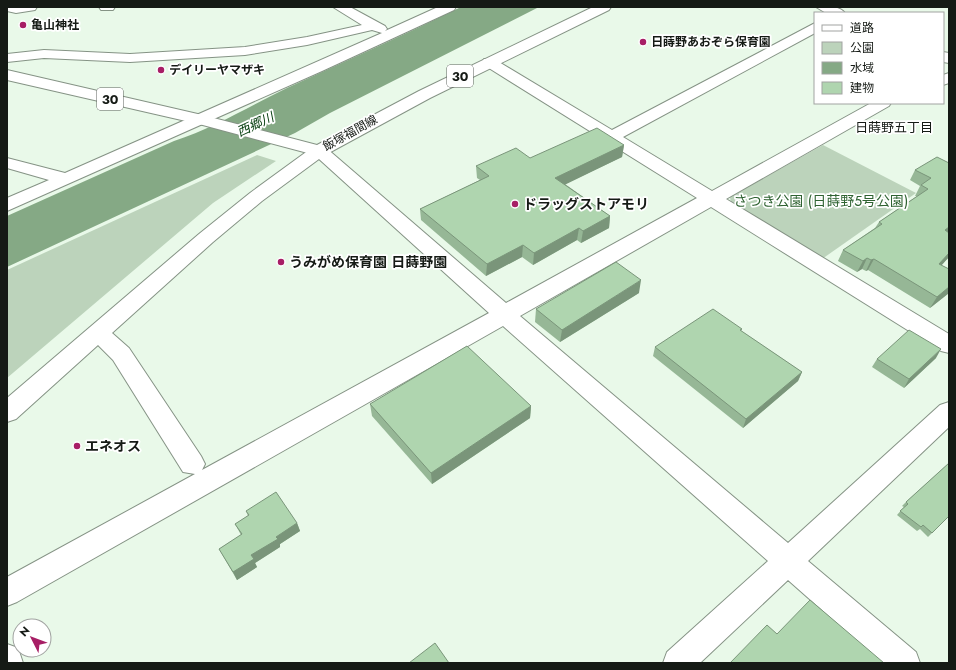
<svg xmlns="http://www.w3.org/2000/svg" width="956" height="670" viewBox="0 0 956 670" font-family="Jost,'Noto Sans JP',sans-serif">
<rect width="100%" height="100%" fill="#e9f9e9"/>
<g fill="#bcd3bb">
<polygon points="823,145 916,193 822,259 731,203 730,197"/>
<polygon points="257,155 276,161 213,203 7,378 7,270"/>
</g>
<path fill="#85a985" d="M 461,7 L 539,7 L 330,113 L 295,133 L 7,267 L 7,216 L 174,141 C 214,128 250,106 287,88 C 345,61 404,35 461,7 Z"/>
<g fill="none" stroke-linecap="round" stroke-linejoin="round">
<g stroke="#859385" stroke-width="2">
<g id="minor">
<polygon points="7,7 37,7 35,10 16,13 7,11"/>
<polygon points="99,7 115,7 113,10 101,10"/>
<polygon points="333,7 350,7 385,26 387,29 385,31 438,7 456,7 454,10 322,71 7,211 7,198 49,180 7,168 7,158 65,173 382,33 372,30 307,45 245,55 130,62 44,58 7,62 7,54 44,50 130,54 245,47 307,37 362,25"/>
<path d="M 816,7 C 825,7 839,5 845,13 L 826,13 Z"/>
<path d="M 815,23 L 815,33 L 623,137 L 712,191 L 871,103 L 891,103 L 889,106 L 726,199 L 949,334 L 949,353 L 941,351 L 711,207 L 520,316 L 788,543 L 940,405 L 949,402 L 949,427 L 808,561 L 916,652 L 920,663 L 882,663 L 788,580 L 700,663 L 663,663 L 667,652 L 768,561 L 503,326 L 17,602 L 7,606 L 7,577 L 195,474 L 183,472 L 113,360 L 98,345 L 16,419 L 7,422 L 7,398 L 199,234 L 250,193 L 313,147 L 319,146 L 325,147 L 506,303 L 697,198 L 484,65 L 482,62 L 484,59 L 494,59 L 612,130 ZM 319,159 L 489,313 L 202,470 L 205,464 L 201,456 L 129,348 L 112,333 L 213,242 L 262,201 Z"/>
<polygon points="943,52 949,53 949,63 943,62"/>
<polygon points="949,73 949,83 943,85 943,75"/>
<polygon points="7,644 18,648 23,663 7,663"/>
</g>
</g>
<g stroke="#859385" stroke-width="2">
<polygon id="major" points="593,7 611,7 609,10 430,98 325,155 319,156 199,124 7,80 7,70 202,115 317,145 419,91"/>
</g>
<use href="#minor" fill="#fff" fill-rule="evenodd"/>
<use href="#major" fill="#fff" fill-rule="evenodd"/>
</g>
<g fill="#96b796">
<polygon points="624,145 622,157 565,184 610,216 609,228 581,243 577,240 533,265 522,257 486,276 421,220 420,209 480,180 477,178 476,166"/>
<polygon points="949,163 949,257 941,265 949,269 949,293 930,308 868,270 866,271 862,269 857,272 838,261 843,250 875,228 879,222 917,196 915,196 920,186 910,180 915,170"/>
<polygon points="639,293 560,342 535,322 536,309"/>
<polygon points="742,329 741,331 802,372 798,381 743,428 653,356 655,347"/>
<polygon points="936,358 904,388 872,367 877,359"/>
<polygon points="370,404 531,406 530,418 432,484 372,416"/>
<polygon points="949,463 949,516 928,537 920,529 917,531 897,515 904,507 902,506 906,502"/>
<polygon points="246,511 297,523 300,531 280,544 280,547 255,563 257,567 237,580 219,549 241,535 235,524 248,516"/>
</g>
<g fill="#7a957a">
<polygon points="624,145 622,157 554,190 555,178"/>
<polygon points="610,216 609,228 581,243 583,231"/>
<polygon points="949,227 949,234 945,230"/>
<polygon points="579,228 577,240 533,265 534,253"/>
<polygon points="523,245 522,257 486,276 487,264"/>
<polygon points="949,253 949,257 933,275 939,264"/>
<polygon points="867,258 862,269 857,272 863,261"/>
<polygon points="874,259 868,270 866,271 871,260"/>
<polygon points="641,280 639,293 560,342 562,330"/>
<polygon points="949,287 949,293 930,308 937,297"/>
<polygon points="941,349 936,358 904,388 909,379"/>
<polygon points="802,372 798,381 743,428 746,419"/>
<polygon points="531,406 530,418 432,484 431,473"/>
<polygon points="297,523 300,531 280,544 280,547 255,563 257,567 237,580 233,572 251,555 276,537"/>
</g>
<g fill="#afd5af" stroke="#7a957a">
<polygon points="597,128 624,145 555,178 610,216 583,231 579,228 534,253 523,245 487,264 420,209 489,176 476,166 516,148 530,158"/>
<polygon points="937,157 949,163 949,227 945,230 949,233 949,253 939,264 949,269 949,287 937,297 874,259 871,260 867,258 863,261 843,250 882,224 879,222 928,189 921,185 931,178 915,170"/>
<polygon points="616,262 641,280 562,330 536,309"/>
<polygon points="713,309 742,329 740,330 802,372 746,419 655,347"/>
<polygon points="909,330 941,349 909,379 877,359"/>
<polygon points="467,346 531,406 431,473 370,404"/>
<polygon points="949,463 949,516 932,533 923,525 921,527 900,511 908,504 906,502"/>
<polygon points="276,492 297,523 276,537 278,539 251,555 254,559 233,572 219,549 242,534 235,524 249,515 246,511"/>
<polygon points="810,600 884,663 730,663 767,625 777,634"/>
<polygon points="435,643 449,663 409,663"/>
</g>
<g fill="#a71e65" stroke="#fff" stroke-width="1.5">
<circle cx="23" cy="25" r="4"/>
<circle cx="643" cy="42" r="4"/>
<circle cx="161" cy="70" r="4"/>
<circle cx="515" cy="204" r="4"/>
<circle cx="281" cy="262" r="4"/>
<circle cx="77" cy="446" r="4"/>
</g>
<g text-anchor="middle" stroke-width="3.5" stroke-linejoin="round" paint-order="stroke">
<g font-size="12" font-weight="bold" fill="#151a15" stroke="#fff" text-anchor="start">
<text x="31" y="29">亀山神社</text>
<text x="651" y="46">日蒔野あおぞら保育園</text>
<text x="169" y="74">デイリーヤマザキ</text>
</g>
<g font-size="12" fill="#151a15" stroke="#fff">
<text transform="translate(350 133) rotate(-29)" y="4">飯塚福間線</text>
</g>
<g fill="#fff" stroke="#5b5f5b" stroke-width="1">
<rect x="447" y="65" width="26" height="22" rx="3"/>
<rect x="97" y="88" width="26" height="22" rx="3"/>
</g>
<g font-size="13" font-weight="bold" fill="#151a15">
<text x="460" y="81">30</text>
<text x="110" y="104">30</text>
</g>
<g font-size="13" font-style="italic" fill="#013a0a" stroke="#fff">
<text transform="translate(255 124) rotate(-25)" y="5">西郷川</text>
</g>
<g font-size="13" fill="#151a15" stroke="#fff">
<text x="894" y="132">日蒔野五丁目</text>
</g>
<g font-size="14" fill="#2f6332" stroke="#fff">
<text x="821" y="206">さつき公園 (日蒔野5号公園)</text>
</g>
<g font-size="14" font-weight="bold" fill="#151a15" stroke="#fff" text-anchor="start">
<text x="523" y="209">ドラッグストアモリ</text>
<text x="289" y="267">うみがめ保育園 日蒔野園</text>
<text x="85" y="451">エネオス</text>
</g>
</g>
<rect width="956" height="670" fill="none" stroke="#151a15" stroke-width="16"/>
<rect x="814" y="12" width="130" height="92" fill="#ffffff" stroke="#a1a3a1"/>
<rect x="822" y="25" width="20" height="6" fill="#ffffff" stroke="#a1a3a1"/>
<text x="850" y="32" font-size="12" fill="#151a15">道路</text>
<rect x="822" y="42" width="20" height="12" fill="#bcd3bb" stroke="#a1a3a1"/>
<text x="850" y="52" font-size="12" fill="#151a15">公園</text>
<rect x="822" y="62" width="20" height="12" fill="#85a985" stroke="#a1a3a1"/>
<text x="850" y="72" font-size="12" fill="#151a15">水域</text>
<rect x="822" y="82" width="20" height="12" fill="#afd5af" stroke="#a1a3a1"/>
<text x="850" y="92" font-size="12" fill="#151a15">建物</text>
<g transform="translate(32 638) rotate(312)"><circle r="19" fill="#ffffff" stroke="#a1a3a1"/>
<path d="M0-3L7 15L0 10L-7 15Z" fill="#a71e65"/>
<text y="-6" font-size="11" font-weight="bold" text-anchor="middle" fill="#151a15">N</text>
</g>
</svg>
